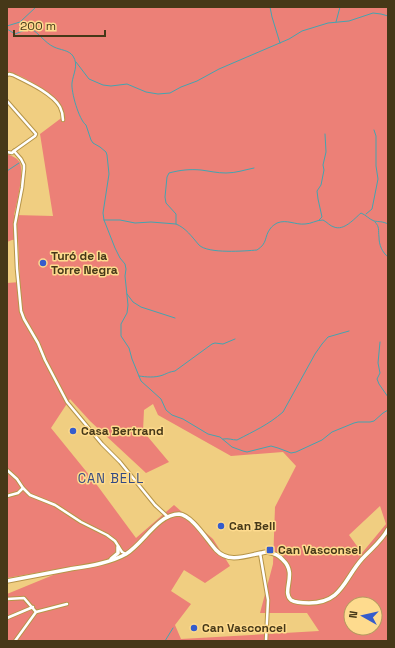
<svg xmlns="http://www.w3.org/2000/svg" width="395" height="648" viewBox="0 0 395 648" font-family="'Space Grotesk',sans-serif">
<rect width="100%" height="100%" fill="#f0ce81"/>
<path fill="#ec8077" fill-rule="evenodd" d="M 7,7 L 388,7 L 388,641 L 7,641 L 7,594 L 75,566 L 7,578 L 7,283 L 20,282 L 18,239 L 12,240 L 7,242 L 7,154 C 12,156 18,158 20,163 C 24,173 17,204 14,215 L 53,216 L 40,134 L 64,116 C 63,113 63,109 62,107 C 55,96 19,71 7,73 ZM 70,399 L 90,421 L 146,473 L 169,462 L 143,431 L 144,410 L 153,404 L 158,415 L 231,456 L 283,452 L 296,466 L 275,507 L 273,564 L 260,613 L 307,613 L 319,631 L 181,639 L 175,625 L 191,604 L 171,591 L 184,570 L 205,583 L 230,566 L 213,539 L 174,505 L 136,538 L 94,481 L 51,428 ZM 380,506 L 386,524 L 362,553 L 349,535 ZM 351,604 L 375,604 L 375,628 L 351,628 Z"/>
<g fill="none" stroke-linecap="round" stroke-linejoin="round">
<g stroke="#44a4b0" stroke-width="1">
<polyline points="270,7 272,17 280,43"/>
<polyline points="336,22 340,7"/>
<polyline points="7,26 20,22 36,7"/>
<path d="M 7,29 L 15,34 L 30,28 C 39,33 45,43 54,47 C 60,50 69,50 73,56 C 79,65 73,74 72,83 C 71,92 79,120 86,125 L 91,140 L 93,143 L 100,147 L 106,152 L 107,155 L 109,174 L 103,213 L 104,220 L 115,248 L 120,258 L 125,264 L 126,269 L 125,276 L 128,305 L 127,313 L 121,324 L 121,336 L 129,348 L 132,359 L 141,381 L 161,399 L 166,410 L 172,415 L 183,419 L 208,434 L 220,437 L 232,447 L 243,451 L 247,452 L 271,446 L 278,448 L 286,451 L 291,453 L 296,452 L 322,440 L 332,432 L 354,423 L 358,422 L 370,422 L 374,421 L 383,413 L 388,410"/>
<polyline points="76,62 89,79 103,85 111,86 127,84 146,92 158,94 170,93 181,87 197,81 219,69 289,39 302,31 328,23 349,21 373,13 381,14 388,16"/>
<polyline points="7,171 19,163"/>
<polyline points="366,214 372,209 378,179 376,166 376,136 374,130"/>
<path d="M 104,220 L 120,220 L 135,223 L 151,222 L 176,224 C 186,228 192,237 199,245 C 208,254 245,251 257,250 C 268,243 264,237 270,229 C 272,226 274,225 277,223 C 287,219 295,225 305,224 C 311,224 316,220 323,220 C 327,222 330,226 334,227 C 344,231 354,219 361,213 C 366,215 369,219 374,221 C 379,222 382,221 388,224"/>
<polyline points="319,220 322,217 318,199 317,191 321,185 324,170 323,165 326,152 325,134"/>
<path d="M 375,222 C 380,227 378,230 379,237 C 379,245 382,252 388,257"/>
<path d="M 176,224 L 176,214 L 166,203 L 165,197 L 167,177 L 169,173 C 180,170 190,169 201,170 C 209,171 217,173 226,173 C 236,173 244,170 254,168"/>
<polyline points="127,294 133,302 141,307 175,318"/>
<polyline points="380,342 378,363 380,373 377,379 379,384 388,397"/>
<path d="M 139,376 C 146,377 155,378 163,375 C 168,373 169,372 175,371 L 212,344 L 215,343 L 223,344 L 235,339"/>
<path d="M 223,439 C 229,438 232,440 237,440 C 254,431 268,425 283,412 L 315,354 L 322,344 L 328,337 L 349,331"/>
<polyline points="165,641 173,628"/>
</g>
<g stroke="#b69549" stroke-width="4.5">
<g id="street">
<path d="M 7,75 L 9,74 L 13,75 C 27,82 52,93 60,107 C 62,111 63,116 63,120"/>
<polyline points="7,101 36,134 35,136 14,151"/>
<polyline points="14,151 21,159 24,165 24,169 22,188 15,224 17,269 21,311 24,319 38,343 45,360 67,402 102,444 120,462 155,505 168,517"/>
<polyline points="7,152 12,153 14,151"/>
<polyline points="7,470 17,479 23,488 30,495 55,505 81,522 107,535 115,541 122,552 126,554"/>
<polyline points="7,496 18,493 23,488"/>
<polyline points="260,553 268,600 266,641"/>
<polyline points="7,599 24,598 36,612"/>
<polyline points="7,618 33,607"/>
<polyline points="15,641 36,612 67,604"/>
</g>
</g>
<g stroke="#b69549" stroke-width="5.5">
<g id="secondary">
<polyline points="111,559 118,553 118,547"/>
<path d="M 7,581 C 28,577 49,573 70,569 C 89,566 110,563 126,554 C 143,544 158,514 179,514 C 192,515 207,540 216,550 C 230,565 250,554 267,552 C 274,553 279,555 283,560 C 298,574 281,591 291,600 C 296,603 303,603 309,603 C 342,603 344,579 362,559 C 371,549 382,541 388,529"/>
</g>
</g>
<use href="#street" stroke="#fff" stroke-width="2.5"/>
<use href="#secondary" stroke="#fff" stroke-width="3.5"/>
</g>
<g fill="#355ccc" stroke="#fedb8e" stroke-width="1.5">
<circle cx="43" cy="263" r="4"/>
<circle cx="73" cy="431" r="4"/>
<circle cx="221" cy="526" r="4"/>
<rect x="266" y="546" width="8" height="8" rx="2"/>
<circle cx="194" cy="628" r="4"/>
</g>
<g text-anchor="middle" stroke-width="3" stroke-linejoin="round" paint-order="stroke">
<g font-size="12" font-weight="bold" fill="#463818" stroke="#fedb8e" text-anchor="start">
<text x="51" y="260">Turó de la<tspan x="51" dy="14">Torre Negra</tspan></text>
<text x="81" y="435">Casa Bertrand</text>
<text x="229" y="530">Can Bell</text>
<text x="278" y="554">Can Vasconsel</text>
<text x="202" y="632">Can Vasconcel</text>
</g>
<g font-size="13" letter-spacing="1" fill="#324983" stroke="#fedb8e">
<text x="111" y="483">CAN BELL</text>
</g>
</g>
<rect width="395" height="648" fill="none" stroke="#463818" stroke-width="16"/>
<g transform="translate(363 616) rotate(278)"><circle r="19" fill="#fedb8e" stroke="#b49a5f"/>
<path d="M0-3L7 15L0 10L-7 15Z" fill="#355ccc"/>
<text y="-6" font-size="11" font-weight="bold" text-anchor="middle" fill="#463818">N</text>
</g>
<path d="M14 30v6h91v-6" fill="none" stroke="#463818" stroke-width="2"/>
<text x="20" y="30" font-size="12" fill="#463818" stroke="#fedb8e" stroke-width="3" paint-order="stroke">200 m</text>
</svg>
